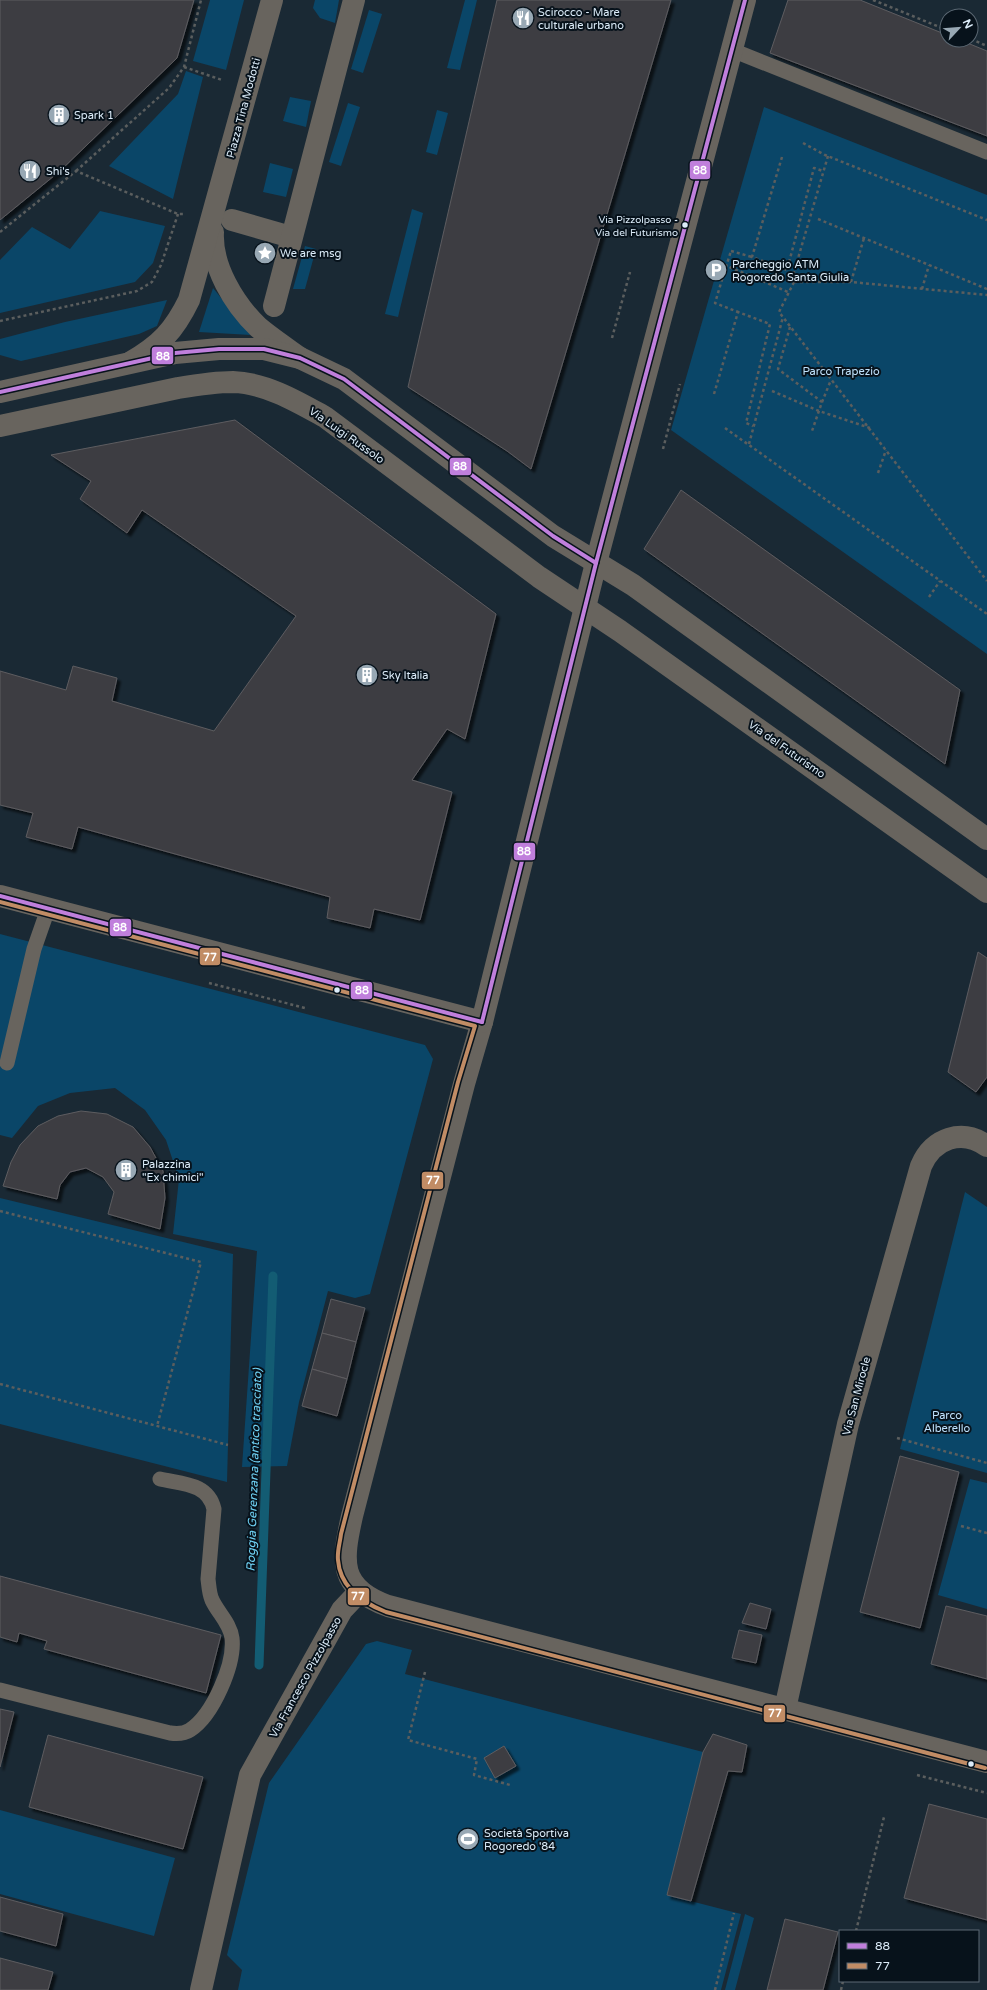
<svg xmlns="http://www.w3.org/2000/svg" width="987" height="1990" viewBox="0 0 987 1990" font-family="'Varela Round',sans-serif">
<defs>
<filter id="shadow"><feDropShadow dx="3.5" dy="3.5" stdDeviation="1" flood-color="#0009"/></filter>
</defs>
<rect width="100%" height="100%" fill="#1a2934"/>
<g fill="#0a4668">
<polygon points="210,0 244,0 226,70 193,61"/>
<polygon points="315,0 339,0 335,23 320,18 313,8"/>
<polygon points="465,0 477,0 460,70 447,68"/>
<polygon points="369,10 382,14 363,73 351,69"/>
<polygon points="186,71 203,77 173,199 109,166 178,94"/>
<polygon points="290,97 311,101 306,127 283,121"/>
<polygon points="348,103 360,107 341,166 329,162"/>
<polygon points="764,107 987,195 987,654 671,430"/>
<polygon points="437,110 448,113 437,155 426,152"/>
<polygon points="270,163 293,169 286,197 263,192"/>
<polygon points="412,209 423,213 398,317 385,314"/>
<polygon points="100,211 165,226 153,263 135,282 0,313 0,260 32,227 70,249"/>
<polygon points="305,246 316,249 305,289 293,289"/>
<polygon points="213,288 251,335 199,332"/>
<polygon points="167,300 157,326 139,334 21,361 0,355 0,339 65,322"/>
<polygon points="0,934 425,1045 433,1059 370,1294 355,1298 328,1291 299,1402 287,1466 242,1467 257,1251 173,1234 179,1179 166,1140 145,1110 115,1088 70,1093 38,1106 12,1138 0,1135"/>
<polygon points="965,1192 987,1207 987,1473 900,1449"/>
<polygon points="0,1198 233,1254 227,1482 0,1424"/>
<polygon points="970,1479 987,1483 987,1609 938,1595"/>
<polygon points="377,1641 412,1650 405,1674 703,1752 667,1895 741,1914 721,1990 238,1990 242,1970 227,1955 269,1783 366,1644"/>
<polygon points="0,1810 175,1858 154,1936 0,1894"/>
<polygon points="745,1914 754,1918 735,1990 725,1990"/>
</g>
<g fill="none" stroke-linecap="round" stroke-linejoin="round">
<polyline stroke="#135c73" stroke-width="9" points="259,1665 273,1276"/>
</g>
<g fill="#3e3e42" stroke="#5d5c60" filter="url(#shadow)">
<polygon points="0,0 194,0 177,58 60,171 0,220"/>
<polygon points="497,0 671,0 531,469 507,451 408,387"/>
<polygon points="788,0 860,0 947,35 947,40 960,40 987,51 987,136 770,53"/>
<polygon points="235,420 496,614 465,739 447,729 412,780 452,792 420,920 374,909 370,928 327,918 330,897 78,827 72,849 26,837 33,813 0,805 0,671 66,690 73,666 117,678 112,701 214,731 296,616 142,510 127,533 80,499 91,481 51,455"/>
<polygon points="681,490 960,690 945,764 644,549"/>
<polygon points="978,952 987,958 987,1077 976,1092 948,1072"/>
<polygon points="81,1111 107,1114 133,1127 150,1147 163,1171 165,1198 160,1229 108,1214 114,1192 103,1177 86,1168 70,1172 60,1185 57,1199 3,1186 11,1162 20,1145 38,1126 58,1116"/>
<polygon points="331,1299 365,1308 356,1342 322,1333"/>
<polygon points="322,1333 356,1342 347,1379 312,1369"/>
<polygon points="312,1369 347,1379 337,1416 302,1406"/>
<polygon points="900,1456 959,1472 920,1628 860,1612"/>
<polygon points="0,1576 221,1635 206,1693 44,1649 47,1641 19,1633 17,1642 0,1637"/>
<polygon points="750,1603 771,1609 766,1629 742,1623"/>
<polygon points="946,1606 987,1616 987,1679 931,1664"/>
<polygon points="739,1630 762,1635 756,1663 732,1658"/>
<polygon points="0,1709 14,1712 0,1767"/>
<polygon points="713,1734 747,1745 742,1772 728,1771 691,1901 667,1895 703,1752"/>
<polygon points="48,1735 203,1777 183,1849 29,1807"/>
<polygon points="504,1746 516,1766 495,1778 484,1758"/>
<polygon points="929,1804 987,1819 987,1920 904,1898"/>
<polygon points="0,1897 63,1914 56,1946 0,1931"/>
<polygon points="785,1919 838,1932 823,1990 767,1990"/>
<polygon points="0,1958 53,1972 48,1990 0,1990"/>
</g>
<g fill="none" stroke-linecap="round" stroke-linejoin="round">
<g stroke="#5b5e5e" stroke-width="2.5" stroke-dasharray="3 3" stroke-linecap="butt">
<polyline points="873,0 947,30"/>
<polyline points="971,39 987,46"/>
<polyline points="184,67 222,80"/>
<polyline points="803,143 825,155 987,220"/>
<polyline points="828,156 792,279 794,282 779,312 987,581"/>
<polyline points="782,157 752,257 787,270 814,168 823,171"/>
<polyline points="76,171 169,88 184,67 201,0"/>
<polyline points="818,219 987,289"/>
<polyline points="0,232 76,171 178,214 184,214"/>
<polyline points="731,251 752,257"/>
<polyline points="713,260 788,292"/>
<polyline points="724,273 715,303 738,312"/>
<polyline points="794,282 851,282 987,295"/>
<polyline points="851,282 864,238"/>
<polyline points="922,289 929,265"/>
<polyline points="0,321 137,291 152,282 161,265 178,214"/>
<polyline points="790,327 778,369 822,402 812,431"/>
<polyline points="612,338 630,272"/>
<polyline points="772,391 819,411 870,428"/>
<polyline points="714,394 738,312 770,324 746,423 753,426"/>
<polyline points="822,402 831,380"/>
<polyline points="725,428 987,614"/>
<polyline points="749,444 783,317"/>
<polyline points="663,449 680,384"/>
<polyline points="878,473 886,450"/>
<polyline points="929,597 940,581"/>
<polyline points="209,983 305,1008"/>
<polyline points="0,1211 201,1262 157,1426"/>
<polyline points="0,1384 228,1445"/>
<polyline points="897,1438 987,1463"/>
<polyline points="961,1526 987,1533"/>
<polyline points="425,1672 408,1740 477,1759 474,1775 510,1785"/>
<polyline points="917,1775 987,1793"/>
<polyline points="856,1931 884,1817"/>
<polyline points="715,1990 734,1913"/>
<polyline points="841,1990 843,1981"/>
</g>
<g stroke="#68645e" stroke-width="15">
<polyline points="732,50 987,152"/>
<polyline points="7,1063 34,949 48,909"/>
<path d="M 0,1690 L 170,1733 C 177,1734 184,1734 190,1730 C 213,1715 235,1664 232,1638 C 230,1623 218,1613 212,1600 C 209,1593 209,1586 208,1579 L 214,1509 C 208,1483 182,1484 160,1479"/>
</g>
<g stroke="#68645e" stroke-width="22">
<polyline points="232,220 291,237"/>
<polyline points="274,306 354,0"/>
</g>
<g stroke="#68645e" stroke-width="22">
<path d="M 745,0 L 596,563 L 482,1022 L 464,1084 L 352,1516 C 342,1561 338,1588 388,1606 L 987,1762"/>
<path d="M 213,232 C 211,266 234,304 258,327 C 271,338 286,348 300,358"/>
<path d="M 131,362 C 160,345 174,331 189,300 L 272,0"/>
<polyline points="0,896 482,1022"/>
<path d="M 785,1709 L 848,1424 L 921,1166 C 933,1138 962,1128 987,1146"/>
<polyline points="201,1990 250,1775 342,1610 359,1592"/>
</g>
<g stroke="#68645e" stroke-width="22">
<polyline points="0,392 175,353 219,349 264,349 300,358 344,379 553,536 633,585 987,839"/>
<path d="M 0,426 L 178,388 C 196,385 215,382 233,382 C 266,383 298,402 325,417 L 539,577 L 620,631 L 987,892"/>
</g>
<polyline stroke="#5b5e5e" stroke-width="2.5" stroke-dasharray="3 3" stroke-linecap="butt" points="724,273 731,251"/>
<g stroke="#07121b" stroke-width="7">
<g id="bus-1">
<polyline points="0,392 175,353 219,349 264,349 300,358 344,379 553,536 596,563"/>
<polyline points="0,896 482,1022"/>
<polyline points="482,1022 596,563 745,0"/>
</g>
</g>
<g stroke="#07121b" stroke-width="7">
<path id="bus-2" d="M 0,902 L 475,1026 L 458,1082 L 341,1534 C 340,1543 337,1551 338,1560 C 340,1587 363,1603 386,1612 L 985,1768"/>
</g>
<use href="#bus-1" stroke="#c07fdc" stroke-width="4"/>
<use href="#bus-2" stroke="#c18c65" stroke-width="4"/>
</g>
<defs>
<g id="restaurant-disc" transform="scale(1.15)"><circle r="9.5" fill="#98a8b4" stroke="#07121b"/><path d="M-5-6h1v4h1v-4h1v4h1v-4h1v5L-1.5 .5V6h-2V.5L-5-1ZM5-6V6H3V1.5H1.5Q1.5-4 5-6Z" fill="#fff"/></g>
<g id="building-disc" transform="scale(1.15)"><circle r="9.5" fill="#98a8b4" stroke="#07121b"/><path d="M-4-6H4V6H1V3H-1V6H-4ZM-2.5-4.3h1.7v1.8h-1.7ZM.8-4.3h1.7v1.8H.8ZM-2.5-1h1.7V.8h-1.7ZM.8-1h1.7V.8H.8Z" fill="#fff"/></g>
<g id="sight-disc" transform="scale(1.15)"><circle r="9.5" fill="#98a8b4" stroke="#07121b"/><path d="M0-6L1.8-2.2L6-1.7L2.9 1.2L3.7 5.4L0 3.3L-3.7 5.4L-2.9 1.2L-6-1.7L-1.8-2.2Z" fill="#fff"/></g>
<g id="parking-disc" transform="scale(1.15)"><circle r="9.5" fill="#98a8b4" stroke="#07121b"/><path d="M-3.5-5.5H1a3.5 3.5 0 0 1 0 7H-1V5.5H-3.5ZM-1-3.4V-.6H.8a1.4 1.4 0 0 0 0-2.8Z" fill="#fff"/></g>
<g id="stadium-disc" transform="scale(1.15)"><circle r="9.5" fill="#98a8b4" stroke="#07121b"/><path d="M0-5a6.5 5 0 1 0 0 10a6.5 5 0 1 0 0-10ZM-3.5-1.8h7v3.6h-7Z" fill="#fff"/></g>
</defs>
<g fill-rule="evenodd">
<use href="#restaurant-disc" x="523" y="18"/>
<use href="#building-disc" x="59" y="115"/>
<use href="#restaurant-disc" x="30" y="171"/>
<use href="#sight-disc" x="265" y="253"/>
<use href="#parking-disc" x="716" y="270"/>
<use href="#building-disc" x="367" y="675"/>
<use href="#building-disc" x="126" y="1170"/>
<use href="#stadium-disc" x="468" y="1839"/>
</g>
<g fill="#dcecf9" stroke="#07121b" stroke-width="1.5">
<circle cx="685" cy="225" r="3.5"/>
<circle cx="337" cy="990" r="3.5"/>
<circle cx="971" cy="1764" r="3.5"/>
</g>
<g text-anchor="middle" stroke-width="4" stroke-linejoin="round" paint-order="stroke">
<g font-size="10" fill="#dcecf9" stroke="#07121b" text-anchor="end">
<text x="678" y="223">Via Pizzolpasso -<tspan x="678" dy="13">Via del Futurismo</tspan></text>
</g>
<g font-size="11" fill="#dcecf9" stroke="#07121b" text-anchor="start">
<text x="538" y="16">Scirocco - Mare<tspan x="538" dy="13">culturale urbano</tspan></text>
<text x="74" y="119">Spark 1</text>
<text x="46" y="175">Shi's</text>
<text x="280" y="257">We are msg</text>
<text x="732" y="268">Parcheggio ATM<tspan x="732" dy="13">Rogoredo Santa Giulia</tspan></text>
<text x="382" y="679">Sky Italia</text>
<text x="142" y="1168">Palazzina<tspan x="142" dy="13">"Ex chimici"</tspan></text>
<text x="484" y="1837">Società Sportiva<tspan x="484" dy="13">Rogoredo '84</tspan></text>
</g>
<g font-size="11" fill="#dcecf9" stroke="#07121b">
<text transform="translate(243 108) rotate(-75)" y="4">Piazza Tina Modotti</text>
<text transform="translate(347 435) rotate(35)" y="4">Via Luigi Russolo</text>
<text transform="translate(787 749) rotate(35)" y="4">Via del Futurismo</text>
<text transform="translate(856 1396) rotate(-75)" y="4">Via San Mirocle</text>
<text transform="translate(305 1677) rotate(-61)" y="4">Via Francesco Pizzolpasso</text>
</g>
<g font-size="11" fill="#c0e3fe" stroke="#07121b">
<text x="841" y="375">Parco Trapezio</text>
<text x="947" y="1419">Parco<tspan x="947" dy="13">Alberello</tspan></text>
</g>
<g font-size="12" font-style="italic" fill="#6fd1f4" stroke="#07121b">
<text transform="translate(254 1470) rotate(-88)" y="4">Roggia Gerenzana (antico tracciato)</text>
</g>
</g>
<g stroke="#07121b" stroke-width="1.5">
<rect x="689" y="160" width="22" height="20" rx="4" fill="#c07fdc"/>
<rect x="151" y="346" width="23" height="19" rx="4" fill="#c07fdc"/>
<rect x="449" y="457" width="23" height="19" rx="4" fill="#c07fdc"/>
<rect x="513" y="842" width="23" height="19" rx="4" fill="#c07fdc"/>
<rect x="109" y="918" width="23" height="19" rx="4" fill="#c07fdc"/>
<rect x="199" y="947" width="22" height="19" rx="4" fill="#c18c65"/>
<rect x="350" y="981" width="23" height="19" rx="4" fill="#c07fdc"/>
<rect x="421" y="1171" width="23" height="19" rx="4" fill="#c18c65"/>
<rect x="347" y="1587" width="23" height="19" rx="4" fill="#c18c65"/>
<rect x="763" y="1704" width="23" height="19" rx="4" fill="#c18c65"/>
</g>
<g font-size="11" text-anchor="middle" font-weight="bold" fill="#fff">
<text x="700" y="174">88</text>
<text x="163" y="360">88</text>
<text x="460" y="470">88</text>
<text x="524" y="855">88</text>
<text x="120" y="931">88</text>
<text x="210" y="961">77</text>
<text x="362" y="994">88</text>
<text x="433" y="1184">77</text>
<text x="358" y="1600">77</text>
<text x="775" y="1717">77</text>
</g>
<rect x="839" y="1930" width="140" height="52" fill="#07121b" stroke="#5c6974"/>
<rect x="847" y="1943" width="20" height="6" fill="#c07fdc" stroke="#5c6974"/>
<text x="875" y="1950" font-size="12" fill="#dcecf9">88</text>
<rect x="847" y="1963" width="20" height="6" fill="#c18c65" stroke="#5c6974"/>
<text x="875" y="1970" font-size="12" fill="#dcecf9">77</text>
<g transform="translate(959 28) rotate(64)"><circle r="19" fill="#07121b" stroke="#5c6974"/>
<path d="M0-3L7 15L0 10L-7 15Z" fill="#98a8b4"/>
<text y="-6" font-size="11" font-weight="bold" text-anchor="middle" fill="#dcecf9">N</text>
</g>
</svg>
